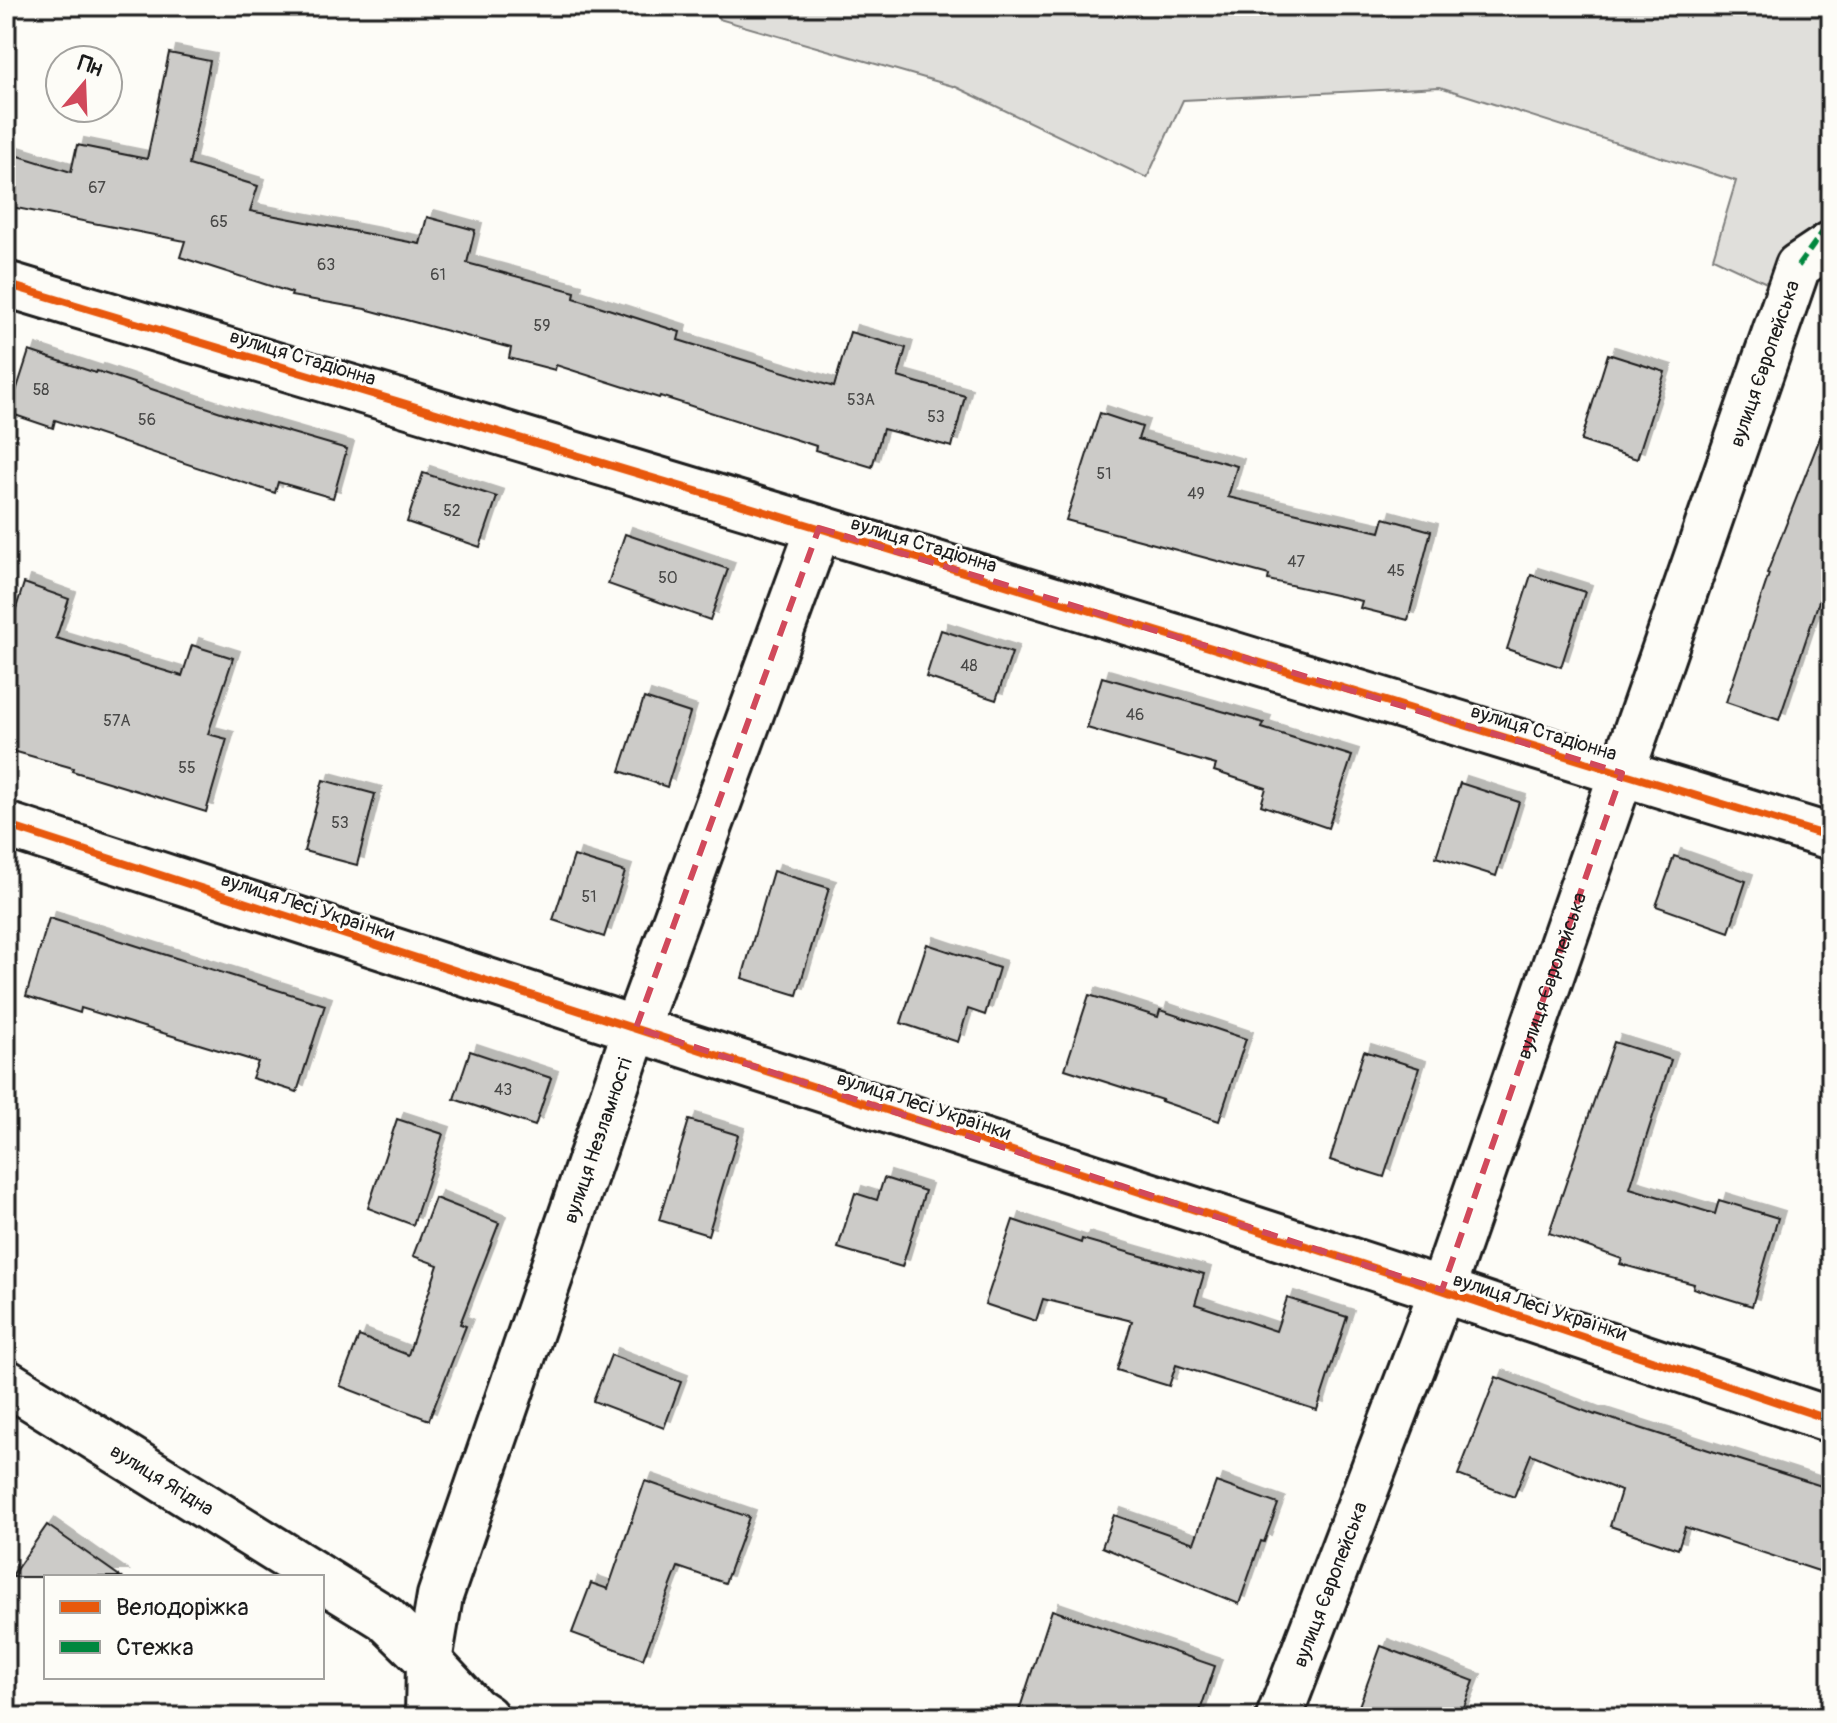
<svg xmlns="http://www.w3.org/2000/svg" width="1837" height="1723" viewBox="0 0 1837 1723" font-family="Pangolin,sans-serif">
<defs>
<filter id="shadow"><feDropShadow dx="7" dy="-7" stdDeviation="0" flood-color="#0004"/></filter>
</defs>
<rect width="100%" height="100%" fill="#fdfcf7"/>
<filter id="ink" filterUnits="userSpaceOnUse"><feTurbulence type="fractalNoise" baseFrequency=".0125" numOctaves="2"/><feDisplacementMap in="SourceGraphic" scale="16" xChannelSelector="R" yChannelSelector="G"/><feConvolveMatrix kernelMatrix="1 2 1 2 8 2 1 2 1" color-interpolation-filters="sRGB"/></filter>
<g filter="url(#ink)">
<polygon fill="#e0dfdb" stroke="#7e7e7c" stroke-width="2" points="712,6 1831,6 1831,227 1773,286 1713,258 1736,181 1440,87 1183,100 1147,178 956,87 719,19"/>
<g fill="#cccbc8" stroke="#1c1c1c" stroke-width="2" filter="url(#shadow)">
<polygon points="169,53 210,61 189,165 258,186 250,211 420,244 427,217 475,230 467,263 575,292 574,298 680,332 678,340 834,387 850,332 906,348 898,377 965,396 952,447 883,429 872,467 815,450 816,446 660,396 659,398 556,365 555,370 509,358 511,348 365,309 291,296 292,293 180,257 185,241 6,206 6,152 71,172 77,145 147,159"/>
<polygon points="29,351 96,373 97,371 230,415 347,449 333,498 278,482 275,493 55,420 53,428 9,413"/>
<polygon points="1608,354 1665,372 1637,459 1581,441"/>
<polygon points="1100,413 1142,427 1138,439 1237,466 1228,497 1380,532 1384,518 1431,531 1408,620 1360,608 1362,601 1268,580 1269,575 1066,520"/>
<polygon points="1829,415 1831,416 1831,596 1822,592 1779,720 1726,702 1769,574 1767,573"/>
<polygon points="423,473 497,497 480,547 407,522"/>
<polygon points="625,534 728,569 710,620 608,584"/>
<polygon points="1531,575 1585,592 1561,667 1507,649"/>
<polygon points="24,583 69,599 56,638 182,676 192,645 233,658 208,734 227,739 206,812 72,771 73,768 6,749 6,640"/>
<polygon points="941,630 1012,653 996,700 926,677"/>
<polygon points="1102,677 1264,723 1262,728 1352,756 1328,828 1261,805 1266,788 1214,771 1216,765 1087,728"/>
<polygon points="644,698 690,713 667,787 620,771"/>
<polygon points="323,780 375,794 357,865 304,851"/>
<polygon points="1460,783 1519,802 1496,876 1436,857"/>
<polygon points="574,856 625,872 604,937 553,920"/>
<polygon points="1674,856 1746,881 1729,932 1656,906"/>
<polygon points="773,871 829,888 797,995 742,978"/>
<polygon points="49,918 325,1005 297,1092 252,1078 258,1062 81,1008 80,1013 26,996"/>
<polygon points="927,944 999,968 985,1015 968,1009 958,1042 901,1023"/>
<polygon points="1089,995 1158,1017 1160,1010 1246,1039 1219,1121 1161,1101 1162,1100 1065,1069"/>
<polygon points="1614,1042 1671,1060 1630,1188 1715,1214 1719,1200 1778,1218 1752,1306 1693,1288 1694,1284 1620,1264 1622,1259 1549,1233"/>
<polygon points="470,1051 551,1078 535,1126 454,1099"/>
<polygon points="1364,1051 1419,1068 1384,1177 1330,1160"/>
<polygon points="397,1119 443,1134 413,1225 368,1208"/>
<polygon points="689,1120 738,1135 708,1235 659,1220"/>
<polygon points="884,1178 925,1191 902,1267 838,1248 855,1193 877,1200"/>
<polygon points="435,1198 499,1223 460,1324 466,1326 429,1420 340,1386 359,1336 408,1355 438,1265 413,1256"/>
<polygon points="1013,1220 1081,1243 1082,1239 1204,1274 1195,1304 1276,1331 1287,1298 1347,1317 1317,1410 1176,1365 1169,1386 1117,1370 1132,1321 1043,1299 1036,1321 985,1304"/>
<polygon points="611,1355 681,1382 664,1428 593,1401"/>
<polygon points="1496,1377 1595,1415 1596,1414 1831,1489 1831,1575 1685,1527 1678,1549 1610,1526 1621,1491 1531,1454 1514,1497 1458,1475"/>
<polygon points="645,1481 749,1517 725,1583 678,1567 643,1659 572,1633 591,1583 608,1589"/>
<polygon points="1216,1482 1278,1504 1264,1542 1261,1541 1239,1604 1102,1547 1114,1515 1194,1543"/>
<polygon points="47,1525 121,1577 11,1577"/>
<polygon points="1052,1610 1215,1666 1198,1717 1017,1717"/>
<polygon points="1381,1646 1474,1681 1460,1717 1355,1717"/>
</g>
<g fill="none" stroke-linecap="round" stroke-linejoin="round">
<g stroke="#1c1c1c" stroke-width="50">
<g id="street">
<polyline points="6,284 819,528 1831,837"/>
<polyline points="6,825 1442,1290 1831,1420"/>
<path id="s1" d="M 6,1382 L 319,1577"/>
<polyline points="322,1579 385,1618 429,1661 474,1709 486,1717"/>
<path id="s2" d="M 428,1717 L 429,1661 L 440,1596 L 636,1028 L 819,528"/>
<path id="s3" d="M 1279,1717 L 1442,1290 L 1798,266 L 1831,244"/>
</g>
</g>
<use href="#street" stroke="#fdfcf7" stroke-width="44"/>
<polyline stroke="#00873e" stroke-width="6" stroke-dasharray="12 6" stroke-linecap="butt" points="1798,266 1831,221"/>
<g stroke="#fdfcf7" stroke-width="13">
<g id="cycleway">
<polyline points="6,284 819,528 1831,837"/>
<polyline points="6,825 1442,1290 1831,1420"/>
</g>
</g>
<use href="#cycleway" stroke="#e8590c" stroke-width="8"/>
</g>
</g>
<path fill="none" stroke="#d1495b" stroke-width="6" stroke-dasharray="16 10" stroke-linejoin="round" d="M 819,528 L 1622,773 L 1442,1290 L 636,1028 Z"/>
<g text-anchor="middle" stroke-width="6" stroke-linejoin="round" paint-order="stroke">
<g font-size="16" fill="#484847">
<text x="97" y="193">67</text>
<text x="219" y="227">65</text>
<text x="326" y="270">63</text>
<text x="438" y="280">61</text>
<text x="542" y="331">59</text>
<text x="41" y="395">58</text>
<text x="861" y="405">53А</text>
<text x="936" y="422">53</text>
<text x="147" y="425">56</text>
<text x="1104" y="479">51</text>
<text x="1196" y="499">49</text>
<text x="452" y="516">52</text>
<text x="1296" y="567">47</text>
<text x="1396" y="576">45</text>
<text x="668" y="583">50</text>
<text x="969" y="671">48</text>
<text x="1135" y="720">46</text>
<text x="117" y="726">57А</text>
<text x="187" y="773">55</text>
<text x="340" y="828">53</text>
<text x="589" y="902">51</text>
<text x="503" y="1095">43</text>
</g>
<g font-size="20" fill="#1c1c1c" stroke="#fdfcf7">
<text transform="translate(303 357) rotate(17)" y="7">вулиця Стадіонна</text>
<text dy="7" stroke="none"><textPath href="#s3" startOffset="1438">вулиця Європейська</textPath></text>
<text transform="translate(924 544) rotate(17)" y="7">вулиця Стадіонна</text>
<text transform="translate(1544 732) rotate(17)" y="7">вулиця Стадіонна</text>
<text transform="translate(308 906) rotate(18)" y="7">вулиця Лесі Українки</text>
<text dy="7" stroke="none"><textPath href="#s3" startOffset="790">вулиця Європейська</textPath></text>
<text transform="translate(924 1105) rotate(18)" y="7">вулиця Лесі Українки</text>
<text dy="7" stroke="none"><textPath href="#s2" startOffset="604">вулиця Незламності</textPath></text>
<text transform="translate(1540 1306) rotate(18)" y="7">вулиця Лесі Українки</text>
<text dy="7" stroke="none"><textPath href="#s1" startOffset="184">вулиця Ягідна</textPath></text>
<text dy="7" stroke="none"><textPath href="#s3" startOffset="142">вулиця Європейська</textPath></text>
</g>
</g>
<rect width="1837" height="1723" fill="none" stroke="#fdfcf7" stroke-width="32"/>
<rect x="16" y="16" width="1805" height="1691" fill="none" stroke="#1c1c1c" stroke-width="3" filter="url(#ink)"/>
<rect x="44" y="1575" width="280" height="104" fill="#fdfcf7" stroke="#a3a29f" stroke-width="2"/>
<rect x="60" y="1601" width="40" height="12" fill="#e8590c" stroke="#a3a29f" stroke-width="2"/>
<text x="116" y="1615" font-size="24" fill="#1c1c1c">Велодоріжка</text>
<rect x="60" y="1641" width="40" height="12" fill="#00873e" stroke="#a3a29f" stroke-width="2"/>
<text x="116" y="1655" font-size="24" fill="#1c1c1c">Стежка</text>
<g transform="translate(84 84) rotate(19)"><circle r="38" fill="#fdfcf7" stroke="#a3a29f" stroke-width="2"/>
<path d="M0-6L14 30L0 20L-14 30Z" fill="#d1495b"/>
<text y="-12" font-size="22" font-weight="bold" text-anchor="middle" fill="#1c1c1c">Пн</text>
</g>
</svg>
